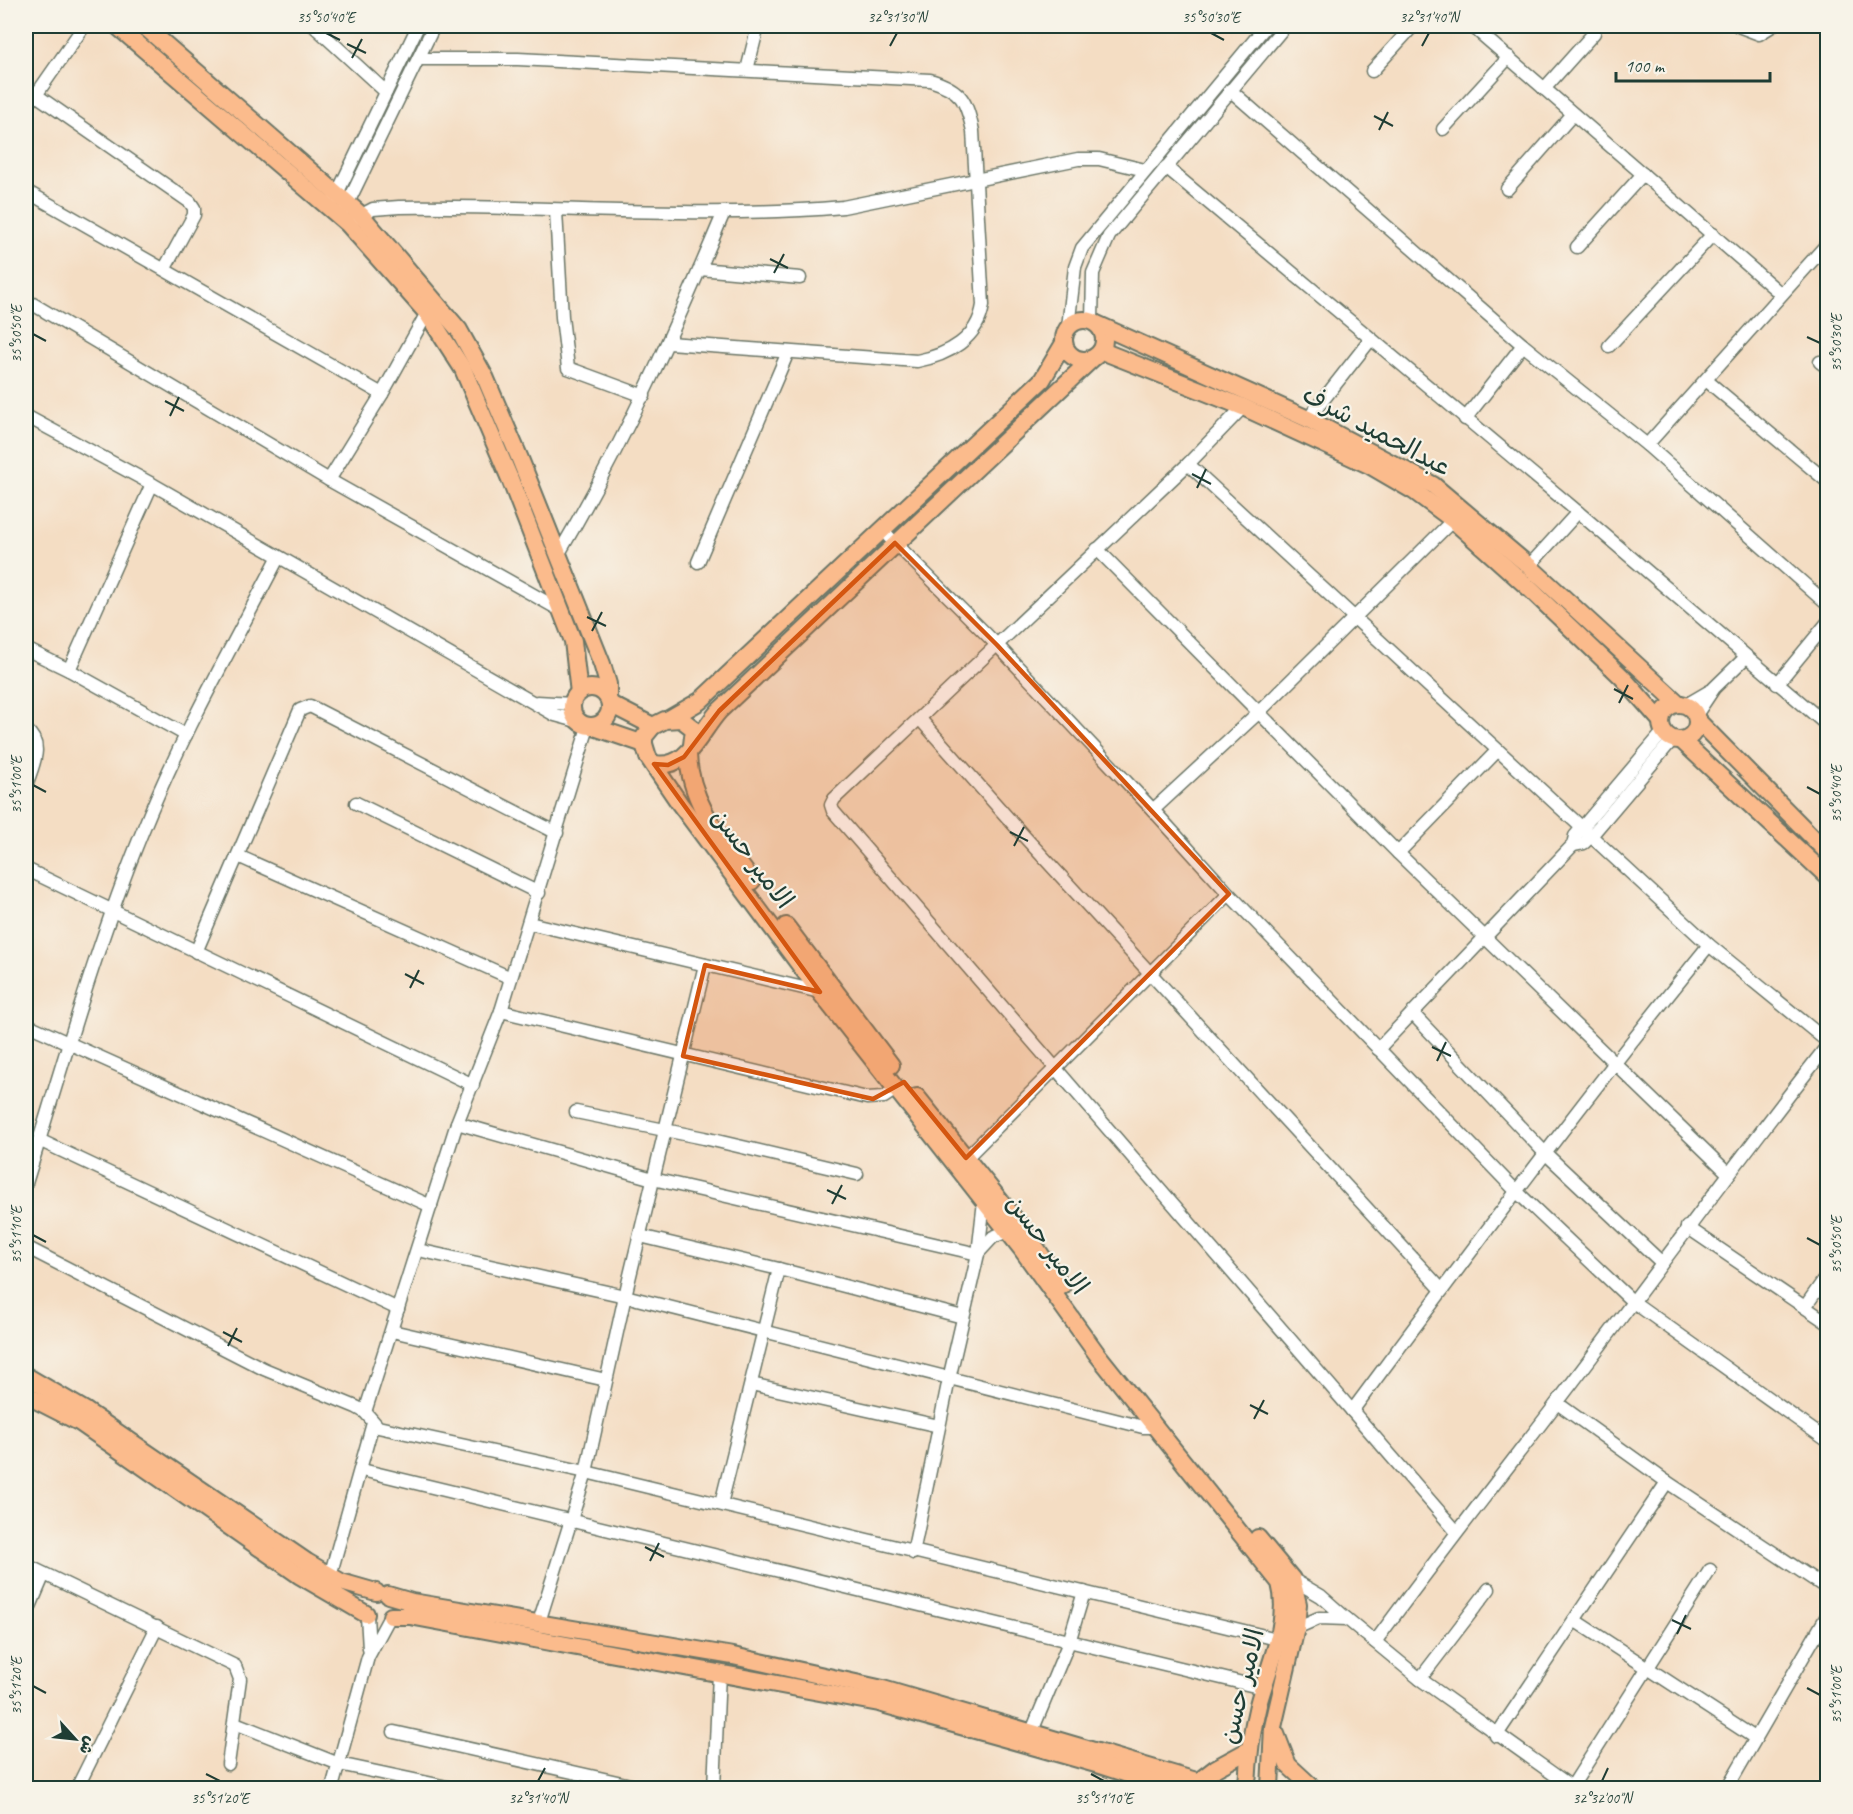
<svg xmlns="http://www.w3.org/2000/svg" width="1853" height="1814" viewBox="0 0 1853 1814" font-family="Caveat,'Playpen Sans Arabic',sans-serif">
<rect width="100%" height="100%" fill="#f7f3e8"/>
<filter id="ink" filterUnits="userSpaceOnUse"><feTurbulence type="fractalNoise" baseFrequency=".0167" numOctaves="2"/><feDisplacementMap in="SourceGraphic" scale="12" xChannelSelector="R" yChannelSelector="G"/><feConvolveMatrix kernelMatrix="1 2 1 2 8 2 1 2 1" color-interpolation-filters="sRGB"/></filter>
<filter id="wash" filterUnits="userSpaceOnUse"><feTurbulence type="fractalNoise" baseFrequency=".008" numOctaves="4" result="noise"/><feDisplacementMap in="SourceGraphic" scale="24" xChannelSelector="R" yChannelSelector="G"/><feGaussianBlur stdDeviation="1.35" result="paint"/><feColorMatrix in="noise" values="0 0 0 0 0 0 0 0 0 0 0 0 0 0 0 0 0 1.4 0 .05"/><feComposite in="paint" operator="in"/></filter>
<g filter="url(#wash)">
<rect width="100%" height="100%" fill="#f4ddc3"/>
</g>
<g filter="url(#ink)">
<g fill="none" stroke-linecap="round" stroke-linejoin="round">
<g stroke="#6a7566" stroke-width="15">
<g id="minor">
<polyline points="314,26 386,92"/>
<polyline points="1472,26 1781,294"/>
<polyline points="1738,26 1759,34 1772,26"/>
<path d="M 418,59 L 518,59 L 930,80 C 962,90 966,100 973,131 L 983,305 C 978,339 948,355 917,361 L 669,343"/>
<polyline points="747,70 758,26"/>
<polyline points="1372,71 1413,26"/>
<polyline points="26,88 190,202 194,208 194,215 165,268"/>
<polyline points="1544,89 1594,33 1595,26"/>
<polyline points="1230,90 1523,345 1647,445 1828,605"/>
<polyline points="36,95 84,26"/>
<polyline points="1443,129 1509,57"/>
<polyline points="1166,167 1578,512 1828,726"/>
<polyline points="1507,189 1573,114"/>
<polyline points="26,191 382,394"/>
<polyline points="334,200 418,26"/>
<polyline points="345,209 434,26"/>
<polyline points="556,211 562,317 568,368 644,396"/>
<path d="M 356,218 L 373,209 L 399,207 C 547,205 696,220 843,207 L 1078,159 L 1099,159 L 1145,170"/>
<polyline points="1577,247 1643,174"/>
<polyline points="700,269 800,278"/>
<polyline points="26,300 329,480 562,611"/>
<polyline points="1092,321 1093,273 1109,236 1285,26"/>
<polyline points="1068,327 1075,267 1082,248 1266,26"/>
<polyline points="1609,346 1713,234"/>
<polyline points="1820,362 1828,368"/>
<polyline points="1706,380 1828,482"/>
<polyline points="1243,407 1188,464 834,799 831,805 833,811 1456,1531"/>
<polyline points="26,416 152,484 555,715 577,721"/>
<polyline points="1308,419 1371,339"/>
<polyline points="1465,419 1523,345"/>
<polyline points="1647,445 1828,243"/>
<polyline points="1188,464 1709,945 1828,1042"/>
<polyline points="329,480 382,394 427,313"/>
<polyline points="882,530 997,645 1153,810 1229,894 1515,1190 1632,1301 1828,1441"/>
<polyline points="1097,549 1398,853 1728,1173"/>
<path d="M 558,555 C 624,443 674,331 724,212"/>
<polyline points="698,562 788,352"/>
<polyline points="1529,566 1578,512"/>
<polyline points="26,649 69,670 186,735"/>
<polyline points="69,670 152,484"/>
<polyline points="1777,684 1828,622"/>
<polyline points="537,702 572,704"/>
<polyline points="1686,705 1710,691"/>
<polyline points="1696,715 1714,688 1746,657"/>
<polyline points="920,719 1022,834 1442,1290"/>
<path d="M 26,730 C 45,745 32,766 26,786"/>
<polyline points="356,803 539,893"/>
<polyline points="1153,810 1258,713 1453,520"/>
<polyline points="1573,845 1584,843 1591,836 1673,739"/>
<polyline points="1398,853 1497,751"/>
<polyline points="238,856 511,978"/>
<polyline points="26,869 473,1085"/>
<polyline points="529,923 820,992"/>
<polyline points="196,952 300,710 310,706 557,833"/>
<polyline points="501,1011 867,1098 884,1097 896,1089"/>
<polyline points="1413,1014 1544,1152 1661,1262"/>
<polyline points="26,1024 431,1206"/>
<polyline points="1378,1049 1573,845 1575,836 1664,731"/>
<polyline points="576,1112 704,1138 857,1174"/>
<polyline points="457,1123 653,1179 978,1254"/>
<polyline points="39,1140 398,1309"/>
<polyline points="966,1158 1229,894"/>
<path d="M 26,1183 C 63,1064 96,945 143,830 C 181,736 232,647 278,558"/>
<polyline points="1687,1227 1828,1323"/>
<polyline points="640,1236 779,1269 963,1317"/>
<polyline points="26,1247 264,1369 356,1407 365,1412 378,1427 586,1472 1277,1639"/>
<polyline points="418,1250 625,1296 1143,1427 1156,1427"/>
<polyline points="980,1251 993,1237 1008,1231"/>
<polyline points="1805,1307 1828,1274"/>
<polyline points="392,1331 606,1380"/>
<polyline points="751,1384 939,1426"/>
<polyline points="1557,1403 1667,1482 1828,1589"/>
<path d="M 1352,1411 C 1469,1254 1585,1097 1709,945"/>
<polyline points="365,1412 457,1123 501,1011 588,727"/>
<polyline points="362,1470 1263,1688"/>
<polyline points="721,1504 779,1269"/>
<polyline points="913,1553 949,1379 978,1254 984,1201"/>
<polyline points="26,1565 235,1666 240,1679 228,1764"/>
<polyline points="330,1576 373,1423"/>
<polyline points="1292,1579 1321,1596 1347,1619 1319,1618 1296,1628"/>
<polyline points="26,1616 44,1574"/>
<polyline points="367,1616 369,1649"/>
<polyline points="1347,1619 1420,1679 1573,1788"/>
<polyline points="1574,1620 1755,1738"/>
<polyline points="539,1622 586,1472 625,1296 705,965"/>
<path d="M 1375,1642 C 1434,1561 1496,1483 1556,1404 C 1647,1285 1735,1163 1828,1045"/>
<polyline points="1420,1679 1489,1589"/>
<polyline points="235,1723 339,1764 452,1788"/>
<polyline points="1032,1731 1069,1642 1084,1592"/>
<polyline points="394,1732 644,1788"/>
<polyline points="1496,1736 1667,1482"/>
<polyline points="77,1788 157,1627"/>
<polyline points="332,1788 368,1657 389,1618"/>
<polyline points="714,1788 719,1673"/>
<polyline points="1571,1788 1710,1570"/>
<polyline points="1727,1788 1828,1614"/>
</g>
</g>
<g stroke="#6a7566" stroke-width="20">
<g id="major">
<polyline points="117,26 348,224 427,313 463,369 510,479 573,641 579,693"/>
<polyline points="144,26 361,215 459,330 485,377 520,459 602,664 608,684 608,697"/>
<circle cx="1084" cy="340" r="20"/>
<polyline points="1097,324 1308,419 1433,485 1529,566 1679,704"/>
<polyline points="1102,351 1243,407 1371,466 1414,491 1453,520 1529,588 1622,677 1661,721"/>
<circle cx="591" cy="707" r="19"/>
<polyline points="610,704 653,726"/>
<circle cx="1679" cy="722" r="18"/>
<polyline points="669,719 700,701 1042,380 1064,343"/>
<polyline points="1697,720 1828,853"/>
<polyline points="594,727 644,744"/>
<polyline points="1681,740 1828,877"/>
<path d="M 692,745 L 694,729 L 681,719 L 665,720 L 653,726 L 644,737 L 644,744 L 648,757 L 680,804 L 820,992 L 1021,1248 L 1097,1354 L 1280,1583 C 1291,1623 1268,1666 1258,1705 C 1251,1733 1248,1760 1247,1788"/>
<path d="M 688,753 C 689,804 724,842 752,881"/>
<path d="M 654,764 C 688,770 699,733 719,711 L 1092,359"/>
<polyline points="786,926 891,1065"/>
<polyline points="917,1097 1026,1233 1062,1286"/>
<polyline points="26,1376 86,1411 307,1562 341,1582 376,1592"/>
<polyline points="26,1395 79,1422 299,1575 366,1614"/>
<polyline points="1258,1538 1292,1579 1298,1604 1296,1628 1273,1727 1270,1788"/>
<polyline points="388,1595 412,1602 733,1656 883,1689 1220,1788"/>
<polyline points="391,1616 410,1616 879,1703 1096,1764 1171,1788"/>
<polyline points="1276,1734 1288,1765 1313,1788"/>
<polyline points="1199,1781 1216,1768 1249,1750"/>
</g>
</g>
<use href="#minor" stroke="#fff" stroke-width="12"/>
<use href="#major" stroke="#fbbb8c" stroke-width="16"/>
</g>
</g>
<path fill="#d45610" fill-opacity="0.2" stroke="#d45610" stroke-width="4.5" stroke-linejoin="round" d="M 895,543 L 997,645 L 1229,894 L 966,1158 L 904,1082 L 873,1099 L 683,1056 L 705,965 L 820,992 L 654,764 L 668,765 L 684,757 L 719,711 Z"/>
<path fill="none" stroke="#1f3d34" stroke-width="2" d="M 326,33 L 340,40M 1211,33 L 1224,40M 347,44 L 366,53M 890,46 L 897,33M 1422,46 L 1429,33M 352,58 L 362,39M 1374,116 L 1393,126M 1379,130 L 1388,112M 770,259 L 788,268M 774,273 L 784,254M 33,334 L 46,341M 1807,337 L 1820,343M 165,401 L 184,411M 170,416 L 179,397M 1192,474 L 1211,484M 1197,488 L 1206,469M 587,617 L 606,626M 592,631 L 602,612M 1614,689 L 1633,699M 1619,703 L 1628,685M 33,785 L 46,792M 1807,787 L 1820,794M 1010,832 L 1028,841M 1014,846 L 1024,827M 405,974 L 424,984M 410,988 L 419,970M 1432,1047 L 1451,1056M 1437,1061 L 1446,1042M 827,1190 L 846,1199M 832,1204 L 842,1185M 33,1235 L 46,1242M 1807,1238 L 1820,1245M 223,1332 L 242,1342M 228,1346 L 237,1328M 1250,1405 L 1268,1414M 1254,1419 L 1264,1400M 645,1547 L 664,1557M 650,1561 L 659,1543M 1672,1620 L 1691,1629M 1677,1634 L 1686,1615M 33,1686 L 46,1693M 1807,1688 L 1820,1695M 206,1774 L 220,1781M 1091,1774 L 1104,1781M 538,1781 L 545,1768M 1602,1781 L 1608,1768"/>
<g text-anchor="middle" stroke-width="4.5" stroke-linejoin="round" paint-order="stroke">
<g font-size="26" fill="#1f3d34" stroke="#f7f3e8">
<text transform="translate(1377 430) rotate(28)" y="9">عبدالحميد شرف</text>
<text transform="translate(753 858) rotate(53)" y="9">الامير حسن</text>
<text transform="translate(1048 1244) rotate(53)" y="9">الامير حسن</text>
<text transform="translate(1241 1686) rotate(-76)" y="9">الامير حسن</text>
</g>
</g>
<rect width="1853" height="1814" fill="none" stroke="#f7f3e8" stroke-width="66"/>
<g transform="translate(75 1739) rotate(117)" stroke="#f7f3e8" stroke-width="4.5" paint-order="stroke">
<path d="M0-4.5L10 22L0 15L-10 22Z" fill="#1f3d34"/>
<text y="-9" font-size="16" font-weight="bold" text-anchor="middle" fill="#1f3d34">ش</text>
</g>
<path d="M1616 72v9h154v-9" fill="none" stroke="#1f3d34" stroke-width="3"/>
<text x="1625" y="72" font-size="18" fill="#1f3d34" stroke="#f7f3e8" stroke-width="4.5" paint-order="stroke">100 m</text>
<rect x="33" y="33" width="1787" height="1748" fill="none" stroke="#1f3d34" stroke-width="2"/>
<g font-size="15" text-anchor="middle" fill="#1f3d34">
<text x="326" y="22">35°50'40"E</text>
<text x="897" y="22">32°31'30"N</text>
<text x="1211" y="22">35°50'30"E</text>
<text x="1429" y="22">32°31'40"N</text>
<text transform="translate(16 334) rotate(-90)" y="5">35°50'50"E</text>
<text transform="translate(1836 343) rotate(-90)" y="5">35°50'30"E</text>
<text transform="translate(16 785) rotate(-90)" y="5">35°51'00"E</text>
<text transform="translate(1836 794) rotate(-90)" y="5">35°50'40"E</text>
<text transform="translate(16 1235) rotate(-90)" y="5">35°51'10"E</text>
<text transform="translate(1836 1245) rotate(-90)" y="5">35°50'50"E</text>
<text transform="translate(16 1686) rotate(-90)" y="5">35°51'20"E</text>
<text transform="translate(1836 1695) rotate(-90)" y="5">35°51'00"E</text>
<text x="220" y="1803">35°51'20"E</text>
<text x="538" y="1803">32°31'40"N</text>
<text x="1104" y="1803">35°51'10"E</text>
<text x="1602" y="1803">32°32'00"N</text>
</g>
</svg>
